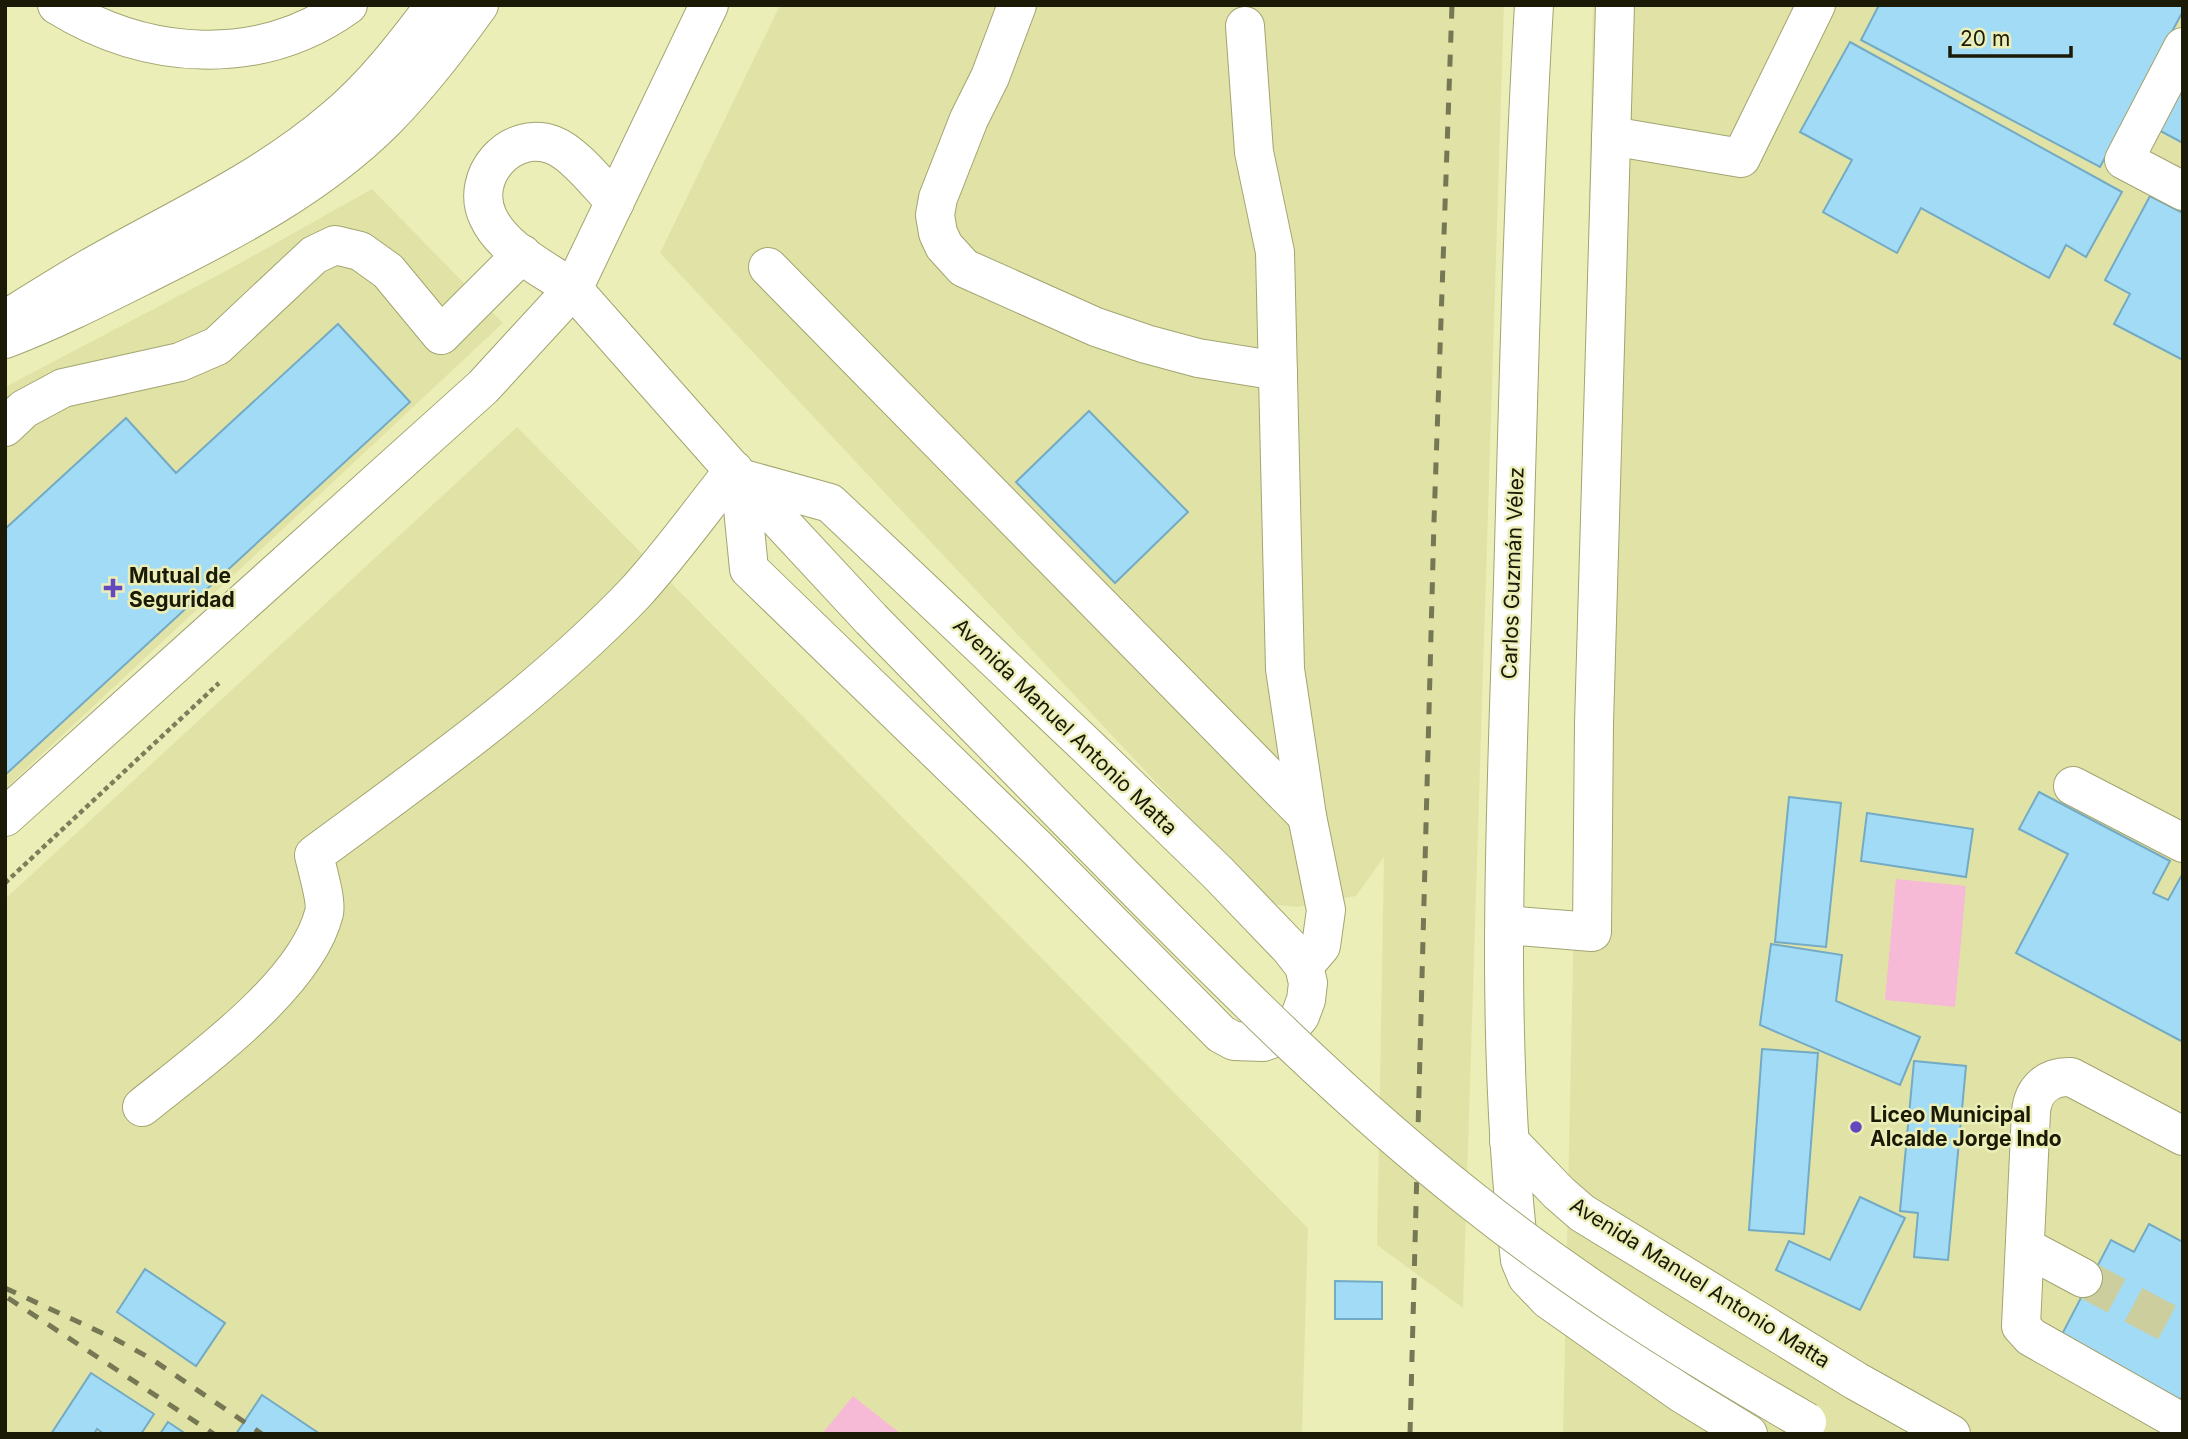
<svg xmlns="http://www.w3.org/2000/svg" width="2188" height="1439" viewBox="0 0 2188 1439" font-family="Inter,sans-serif">
<rect width="100%" height="100%" fill="#eceeb8"/>
<g fill="#e1e3a6">
<polygon points="780,5 1504,5 1463,1308 1377,1245 1384,857 1356,896 1297,907 1270,904 660,253"/>
<polygon points="1593,5 2183,5 2183,1434 1563,1434"/>
<polygon points="372,189 503,323 5,789 5,387 224,272"/>
<polygon points="517,427 1308,1228 1302,1434 5,1434 5,899"/>
</g>
<g fill="#f6b9d6">
<polygon points="1896,879 1966,886 1955,1007 1885,1000"/>
<polygon points="853,1396 901,1434 822,1434"/>
</g>
<g fill="#a2dbf6" stroke="#73aac4" stroke-width="2">
<polygon points="1879,5 2183,5 2183,11 2100,167 1861,40"/>
<polygon points="1850,42 2122,192 2086,257 2066,245 2049,278 1921,208 1897,253 1823,212 1852,160 1800,132"/>
<polygon points="2183,72 2183,143 2153,127"/>
<polygon points="2150,196 2183,213 2183,360 2114,324 2130,294 2105,280"/>
<polygon points="338,324 410,402 5,775 5,529 126,418 176,473"/>
<polygon points="1089,411 1188,512 1115,583 1016,482"/>
<polygon points="2039,792 2170,861 2153,893 2168,900 2183,873 2183,1042 2016,953 2068,854 2019,829"/>
<polygon points="1789,797 1841,803 1826,947 1775,942"/>
<polygon points="1867,813 1973,829 1966,877 1861,861"/>
<polygon points="1771,944 1842,955 1836,1001 1920,1037 1900,1085 1760,1025"/>
<polygon points="1762,1049 1818,1053 1804,1234 1749,1230"/>
<polygon points="1914,1061 1966,1066 1948,1260 1914,1257 1918,1213 1900,1211"/>
<polygon points="1860,1197 1905,1218 1860,1310 1776,1270 1789,1241 1830,1260"/>
<polygon points="2149,1224 2183,1242 2183,1395 2178,1405 2058,1342 2111,1240 2134,1252"/>
<polygon points="145,1269 225,1323 196,1366 117,1312"/>
<polygon points="1335,1281 1382,1282 1382,1319 1335,1319"/>
<polygon points="91,1373 154,1414 141,1434 104,1434 97,1429 94,1434 51,1434"/>
<polygon points="262,1395 320,1434 236,1434"/>
<polygon points="168,1422 186,1434 160,1434"/>
</g>
<g fill="none" stroke-linecap="round" stroke-linejoin="round">
<polyline stroke="#ccce9d" stroke-width="38" stroke-dasharray="38 19" stroke-linecap="butt" points="2083,1278 2183,1331"/>
<g stroke="#a3a471" stroke-width="40">
<g id="minor">
<polyline points="1017,5 990,77 969,119 938,198 935,215 938,233 944,246 964,268 1096,327 1146,344 1198,358 1278,371"/>
<path d="M 1534,5 C 1522,209 1518,413 1512,617 C 1505,831 1495,1047 1520,1260 L 1527,1277 L 1549,1300 L 1681,1393 L 1748,1434"/>
<polyline points="1245,26 1254,152 1275,252 1285,669 1307,816 1326,910 1321,946 1304,966"/>
<polyline points="2183,47 2124,160 2183,191"/>
<polyline points="1611,136 1741,158 1816,5"/>
<polyline points="768,267 1307,816"/>
<path d="M 573,289 C 545,269 503,250 488,217 C 469,177 510,129 553,145 C 574,153 599,185 615,202"/>
<polyline points="5,427 24,409 63,388 180,362 217,346 314,255 335,245 360,251 388,271 441,335 522,254"/>
<polygon points="740,478 830,503 1089,748 1218,873 1290,948 1304,966 1308,983 1306,1000 1300,1016 1289,1029 1277,1037 1263,1042 1234,1041 1221,1034 1038,849 749,569"/>
<polyline points="2073,786 2183,843"/>
<polyline points="1506,925 1592,932 1594,723 1615,5"/>
<path d="M 142,1107 C 199,1061 306,985 324,913 C 327,901 317,869 314,855 C 425,773 538,694 634,594 C 670,555 701,511 734,470"/>
<path d="M 2183,1136 L 2071,1077 C 2048,1076 2033,1089 2031,1112 L 2021,1326 L 2031,1337 L 2183,1423"/>
<polyline points="1509,1141 1559,1193 1582,1213 1856,1381 1951,1434"/>
<polyline points="2025,1247 2083,1278"/>
</g>
</g>
<g stroke="#a3a471" stroke-width="40">
<g id="major">
<polyline points="573,289 740,478 871,619"/>
<polyline points="5,817 483,387 573,289 709,5"/>
</g>
</g>
<g stroke="#a3a471" stroke-width="40">
<g id="highway">
<path d="M 57,5 C 146,60 259,69 348,5"/>
<path d="M 16,313 C 40,298 64,283 88,269 C 171,221 259,183 333,120 C 372,88 405,45 435,5"/>
<path d="M 5,339 C 55,320 102,296 150,272 C 233,231 319,186 385,120 C 420,85 450,45 479,5"/>
</g>
</g>
<polyline stroke="#7d7e5a" stroke-width="4.5" stroke-dasharray="5 3.5" stroke-linecap="butt" points="5,883 219,683"/>
<use href="#minor" stroke="#fff" stroke-width="38"/>
<use href="#major" stroke="#fff" stroke-width="38"/>
<use href="#highway" stroke="#fff" stroke-width="38"/>
<g stroke="#767754" stroke-width="5" stroke-dasharray="12 12" stroke-linecap="butt">
<polyline points="5,1288 115,1339 150,1358 262,1434"/>
<polyline points="8,1298 214,1434"/>
<polyline points="1410,1434 1434,521 1452,5"/>
</g>
<g stroke="#a3a471" stroke-width="40" stroke-linecap="butt">
<path id="major-bridge" d="M 871,619 C 957,706 1042,794 1128,881 C 1238,992 1347,1102 1470,1199 C 1575,1283 1690,1355 1807,1422"/>
</g>
<use href="#major-bridge" stroke="#fff" stroke-width="38"/>
</g>
<g fill="#6347bf" stroke="#eceeb8" stroke-width="2.5">
<path d="M109.5 577.5h7v7h7v7h-7v7h-7v-7h-7v-7h7z"/>
<circle cx="1856" cy="1127" r="7"/>
</g>
<g text-anchor="middle" stroke-width="5" stroke-linejoin="round" paint-order="stroke">
<g font-size="21" fill="#1a1a06" stroke="#eceeb8">
<text transform="translate(1513 573) rotate(-88)" y="7">Carlos Guzmán Vélez</text>
<text transform="translate(1065 727) rotate(44)" y="7">Avenida Manuel Antonio Matta</text>
<text transform="translate(1700 1283) rotate(32)" y="7">Avenida Manuel Antonio Matta</text>
</g>
<g font-size="21" font-weight="bold" fill="#1a1a06" stroke="#eceeb8" text-anchor="start">
<text x="129" y="583">Mutual de<tspan x="129" dy="24">Seguridad</tspan></text>
<text x="1870" y="1122">Liceo Municipal<tspan x="1870" dy="24">Alcalde Jorge Indo</tspan></text>
</g>
</g>
<rect width="2188" height="1439" fill="none" stroke="#1a1a06" stroke-width="14"/>
<path d="M1950 46v10h121v-10" fill="none" stroke="#1a1a06" stroke-width="3.5"/>
<text x="1960" y="46" font-size="21" fill="#1a1a06" stroke="#eceeb8" stroke-width="5" paint-order="stroke">20 m</text>
</svg>
